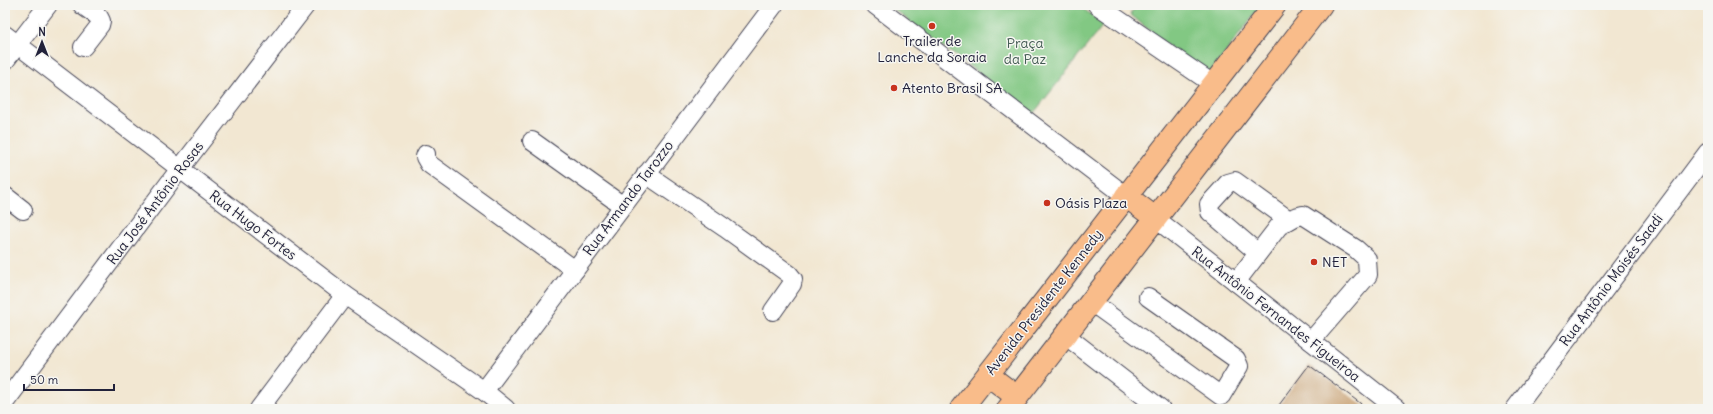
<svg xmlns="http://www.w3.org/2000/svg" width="1713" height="414" viewBox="0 0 1713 414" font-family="Delius,sans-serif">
<rect width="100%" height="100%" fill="#f6f6f2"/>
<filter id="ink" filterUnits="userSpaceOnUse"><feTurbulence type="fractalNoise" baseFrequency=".025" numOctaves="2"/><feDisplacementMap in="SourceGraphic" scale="8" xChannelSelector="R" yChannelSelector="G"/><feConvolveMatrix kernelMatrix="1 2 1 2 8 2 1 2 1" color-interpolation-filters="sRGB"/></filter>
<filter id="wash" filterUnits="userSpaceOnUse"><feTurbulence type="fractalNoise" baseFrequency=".012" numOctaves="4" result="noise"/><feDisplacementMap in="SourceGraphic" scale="16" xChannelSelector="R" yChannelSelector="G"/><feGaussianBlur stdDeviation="0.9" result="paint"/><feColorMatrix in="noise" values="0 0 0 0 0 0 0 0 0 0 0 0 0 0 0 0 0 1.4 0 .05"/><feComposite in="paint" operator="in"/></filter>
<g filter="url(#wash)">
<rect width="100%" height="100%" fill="#f2e7d2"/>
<g fill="#82c883" stroke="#52755f">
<polygon points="888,5 1078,5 1104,24 1033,114"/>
<polygon points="1137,5 1261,5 1206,79 1130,14"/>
</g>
<g id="blocks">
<polygon fill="#c79f70" points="1309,365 1368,409 1276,409"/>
</g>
</g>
<g filter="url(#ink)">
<use href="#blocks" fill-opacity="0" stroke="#414052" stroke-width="1"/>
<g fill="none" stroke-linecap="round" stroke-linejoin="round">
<g stroke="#414052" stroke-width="20">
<g id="minor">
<polyline points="82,5 99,17 101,21 100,25 83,47"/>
<polyline points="875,5 1126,196"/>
<polyline points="1097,5 1213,84"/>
<polyline points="5,35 345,295 484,391 506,409"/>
<polyline points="5,61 48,5"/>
<polyline points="532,141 623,206"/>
<polyline points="426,154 425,157 429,164 575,270"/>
<polyline points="646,174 725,228 789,274 793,279 792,284 773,311"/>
<polyline points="5,196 23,210"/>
<polyline points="1155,218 1397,409"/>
<polyline points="1258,253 1210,212 1209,204 1228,183 1235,181 1289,220"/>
<polyline points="1236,282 1279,226 1295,217 1303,215 1356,249 1367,259 1368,275 1311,341"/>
<polyline points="1091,302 1221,396 1239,366 1236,359 1148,297"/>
<polyline points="1065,335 1161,409"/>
<polyline points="484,391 774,5"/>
<polyline points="5,402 179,170 306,5"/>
<polyline points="259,409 345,295"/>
<polyline points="1515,409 1708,152"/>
</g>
</g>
<g stroke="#414052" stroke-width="24">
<g id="major">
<polyline points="1126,196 1155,218"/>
<polyline points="988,375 1017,397"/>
<polyline points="961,409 1275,5"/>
<polyline points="1008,409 1321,5"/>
</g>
</g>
<use href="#minor" stroke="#fff" stroke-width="18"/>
<use href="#major" stroke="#f9bc8a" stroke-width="22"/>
</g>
</g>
<g fill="#c8321e" stroke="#f6f6f2" stroke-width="1.5">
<circle cx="932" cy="26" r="4"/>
<circle cx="894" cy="88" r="4"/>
<circle cx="1047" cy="203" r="4"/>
<circle cx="1314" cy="262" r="4"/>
</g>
<g text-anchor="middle" stroke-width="3" stroke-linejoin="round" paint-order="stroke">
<g font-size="14" fill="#22223b" stroke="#f6f6f2" text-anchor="start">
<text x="932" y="46" text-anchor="middle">Trailer de<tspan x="932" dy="16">Lanche da Soraia</tspan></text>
<text x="902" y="93">Atento Brasil SA</text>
<text x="1055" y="208">Oásis Plaza</text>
<text x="1322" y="267">NET</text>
</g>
<g font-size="14" fill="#445c54" stroke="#f6f6f2">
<text x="1025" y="48">Praça<tspan x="1025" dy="16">da Paz</tspan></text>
</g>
<g font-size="14" fill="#22223b" stroke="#f6f6f2">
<text transform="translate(628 198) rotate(-53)" y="5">Rua Armando Tarozzo</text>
<text transform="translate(155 203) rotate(-53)" y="5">Rua José Antônio Rosas</text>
<text transform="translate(253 225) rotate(37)" y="5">Rua Hugo Fortes</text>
<text transform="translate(1611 280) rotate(-53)" y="5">Rua Antônio Moisés Saadi</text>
<text transform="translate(1044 302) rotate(-52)" y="5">Avenida Presidente Kennedy</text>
<text transform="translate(1276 314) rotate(38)" y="5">Rua Antônio Fernandes Figueiroa</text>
</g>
</g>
<rect width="1713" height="414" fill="none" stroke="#f6f6f2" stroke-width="20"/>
<g transform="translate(42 42)" stroke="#f6f6f2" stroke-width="3" paint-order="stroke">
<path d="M0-3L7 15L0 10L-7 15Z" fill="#22223b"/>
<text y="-6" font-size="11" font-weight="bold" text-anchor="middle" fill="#22223b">N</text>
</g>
<path d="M24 384v6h90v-6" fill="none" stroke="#22223b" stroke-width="2"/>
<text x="30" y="384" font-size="12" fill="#22223b" stroke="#f6f6f2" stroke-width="3" paint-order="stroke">50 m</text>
</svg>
